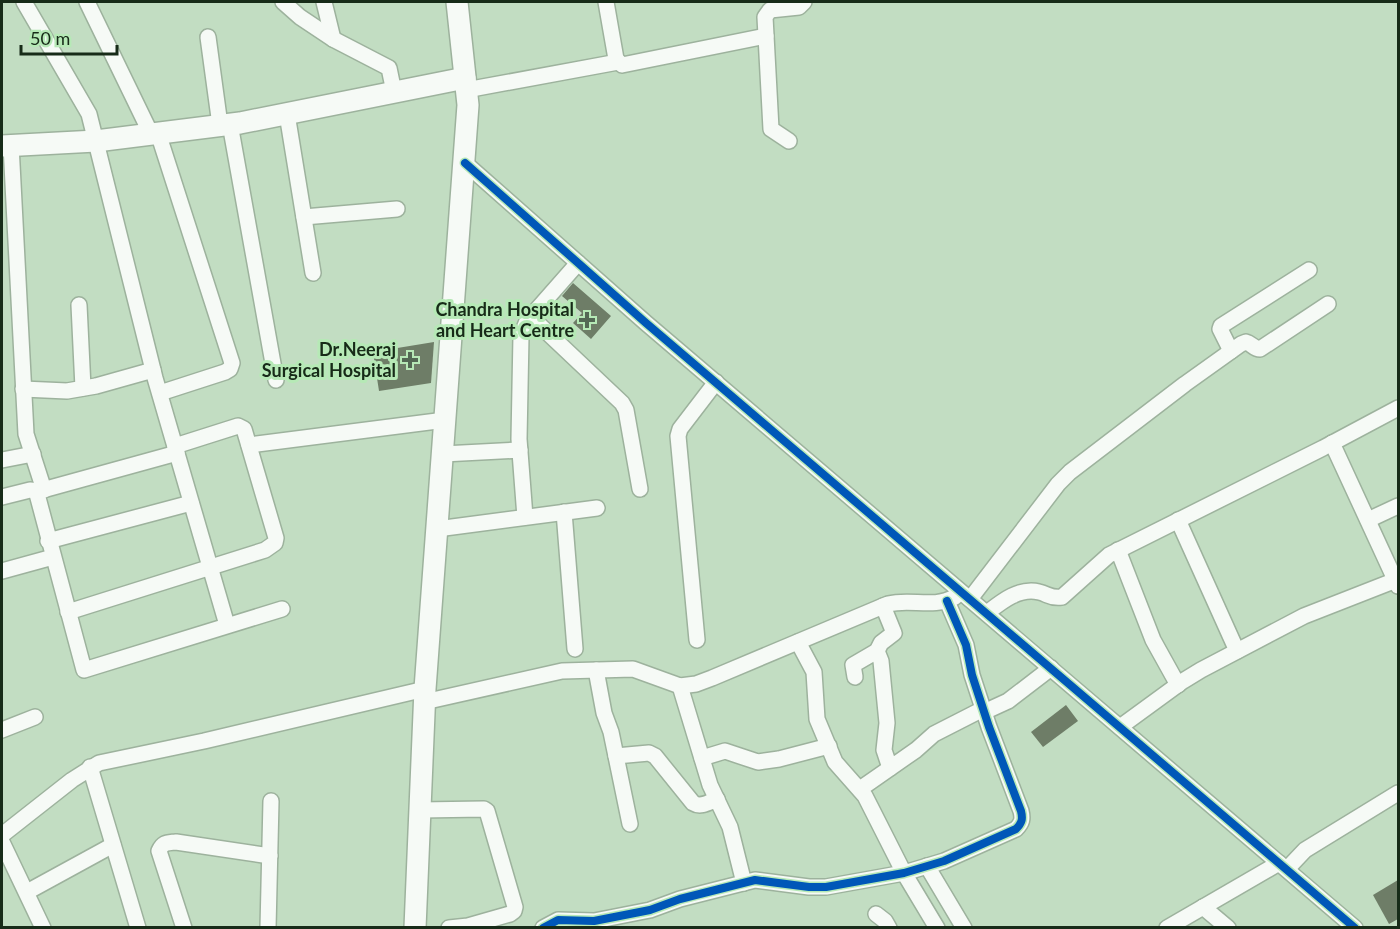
<svg xmlns="http://www.w3.org/2000/svg" width="1400" height="929" viewBox="0 0 1400 929" font-family="Lato,sans-serif">
<rect width="100%" height="100%" fill="#c2ddc2"/>
<g fill="#6e7d67">
<polygon points="573,283 611,316 591,339 573,323 582,313 562,296"/>
<polygon points="434,342 431,383 379,391 373,352"/>
<polygon points="1066,705 1078,721 1043,747 1031,732"/>
<polygon points="1398,880 1398,919 1389,924 1373,895"/>
</g>
<g fill="none" stroke-linecap="round" stroke-linejoin="round">
<g stroke="#9db29d" stroke-width="18">
<g id="street">
<polyline points="24,2 89,114 155,378 227,625"/>
<polyline points="87,2 151,134"/>
<polyline points="283,2 300,17 333,39 389,68 394,92"/>
<polyline points="324,2 333,39"/>
<polyline points="606,2 616,59 622,65 766,36"/>
<polyline points="208,37 220,125"/>
<polyline points="466,90 618,62"/>
<polyline points="287,114 313,273"/>
<polyline points="230,124 276,380"/>
<polyline points="158,133 232,363 230,369 225,372 160,393"/>
<polyline points="789,141 771,129 765,17 770,10 799,7 804,2"/>
<polyline points="11,145 26,434 44,490"/>
<polyline points="465,163 646,323 1355,928"/>
<polyline points="304,217 397,209"/>
<polyline points="79,305 83,388"/>
<polyline points="531,317 622,403 626,410 640,489"/>
<polyline points="1231,351 1220,329 1221,326 1309,270"/>
<polyline points="23,389 67,391 96,386 153,370"/>
<polyline points="1332,443 1398,586"/>
<polyline points="249,445 445,420"/>
<polyline points="177,453 39,491 37,494 84,670 282,609"/>
<polyline points="443,454 520,450"/>
<polyline points="2,460 33,454"/>
<polyline points="2,497 30,490 39,491"/>
<polyline points="564,512 575,649"/>
<polyline points="525,517 519,439 521,336 527,321 578,263"/>
<polyline points="1178,520 1237,651"/>
<polyline points="1368,520 1398,506"/>
<polyline points="437,529 597,508"/>
<polyline points="48,541 191,503"/>
<polyline points="1118,550 1153,640 1178,685"/>
<polyline points="2,571 53,557"/>
<path d="M 970,599 L 1058,484 L 1070,472 L 1185,384 L 1241,344 L 1246,342 C 1251,343 1254,349 1260,349 L 1328,304"/>
<polyline points="68,612 265,550 275,543 276,538 244,429 238,426 175,446"/>
<path d="M 987,613 C 1001,602 1019,587 1039,592 C 1048,594 1051,599 1062,597 L 1109,555 L 1323,448 L 1398,408"/>
<polyline points="697,640 678,436 680,429 716,382"/>
<polyline points="798,642 814,672 817,719 835,762 865,796 904,873 937,928"/>
<polyline points="877,651 881,661 887,723 884,750 890,768"/>
<polyline points="596,670 604,713 611,732 630,824"/>
<polyline points="855,677 853,665 877,651 881,643 894,633 883,606"/>
<polyline points="680,686 710,785 730,827 744,883"/>
<path d="M 424,702 L 562,671 L 633,669 L 680,686 L 696,684 L 712,678 L 888,604 C 912,598 932,609 955,597"/>
<polyline points="984,712 1008,701 1051,668"/>
<polyline points="1120,727 1183,681 1201,670 1304,616 1396,580"/>
<polyline points="2,730 35,717"/>
<path d="M 616,756 L 649,753 L 655,756 L 693,803 C 701,808 709,802 717,799"/>
<polyline points="702,758 725,751 758,762 779,759 829,746"/>
<polyline points="90,767 138,928"/>
<polyline points="860,789 916,750 934,734 983,709"/>
<polyline points="420,810 484,809 487,811 515,907 514,911 510,914 468,926 449,928"/>
<polyline points="2,835 72,780 99,763 204,741 425,689"/>
<polyline points="2,842 43,928"/>
<polyline points="927,866 964,928"/>
<polyline points="1287,869 1305,850 1398,793"/>
<polyline points="27,892 113,845"/>
<polyline points="1203,907 1228,928"/>
<polyline points="876,914 885,921 889,928"/>
<path d="M 184,928 L 159,851 C 163,842 167,843 176,842 L 270,856"/>
<polyline points="268,928 271,801"/>
<path d="M 543,928 L 558,920 L 594,921 L 650,910 L 680,899 L 755,880 L 809,887 L 826,887 L 904,873 L 944,861 L 1016,829 C 1022,823 1023,819 1021,811 L 989,727 L 972,675 L 966,645 L 947,601"/>
<polyline points="1167,928 1279,863"/>
</g>
</g>
<g stroke="#9db29d" stroke-width="24">
<g id="secondary">
<polyline points="2,146 96,141 240,123 465,78"/>
<polyline points="415,928 425,689 468,105 457,2"/>
</g>
</g>
<use href="#street" stroke="#f6faf6" stroke-width="15"/>
<use href="#secondary" stroke="#f6faf6" stroke-width="21"/>
<g stroke="#b6e9b6" stroke-width="11">
<g id="cycleway">
<polyline points="465,163 646,323 1355,928"/>
<path d="M 543,928 L 558,920 L 594,921 L 650,910 L 680,899 L 755,880 L 809,887 L 826,887 L 904,873 L 944,861 L 1016,829 C 1022,823 1023,819 1021,811 L 989,727 L 972,675 L 966,645 L 947,601"/>
</g>
</g>
<use href="#cycleway" stroke="#0057b8" stroke-width="8"/>
</g>
<g fill="#536954" stroke="#b6e9b6" stroke-width="2">
<path d="M584 311h6v6h6v6h-6v6h-6v-6h-6v-6h6z"/>
<path d="M407 351h6v6h6v6h-6v6h-6v-6h-6v-6h6z"/>
</g>
<g text-anchor="middle" stroke-width="6" stroke-linejoin="round" paint-order="stroke">
<g font-size="18" font-weight="bold" fill="#172b18" stroke="#b6e9b6" text-anchor="end">
<text x="574" y="316">Chandra Hospital<tspan x="574" dy="21">and Heart Centre</tspan></text>
<text x="396" y="356">Dr.Neeraj<tspan x="396" dy="21">Surgical Hospital</tspan></text>
</g>
</g>
<rect width="1400" height="929" fill="none" stroke="#172b18" stroke-width="6"/>
<path d="M21 45v9h96v-9" fill="none" stroke="#172b18" stroke-width="3"/>
<text x="30" y="45" font-size="18" fill="#172b18" stroke="#b6e9b6" stroke-width="4.5" paint-order="stroke">50 m</text>
</svg>
